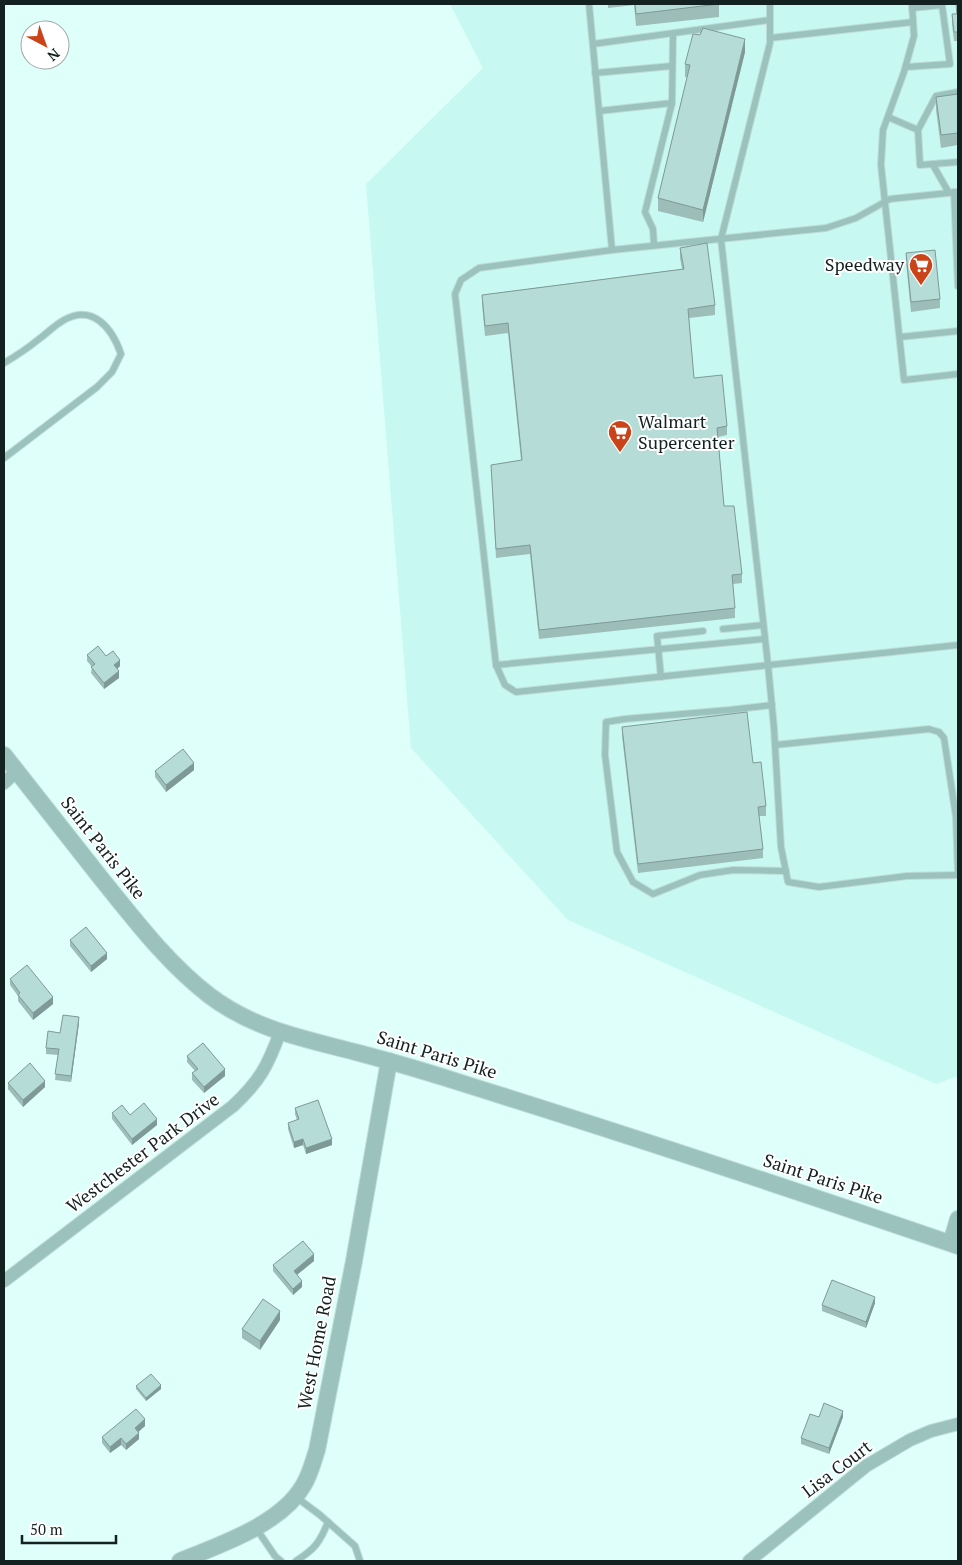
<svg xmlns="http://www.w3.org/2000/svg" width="962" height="1565" viewBox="0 0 962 1565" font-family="'PT Serif',serif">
<rect width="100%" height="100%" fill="#dffffa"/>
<polygon fill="#c7f9f2" points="450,4 958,4 958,1076 936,1084 568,920 411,748 366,184 483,68"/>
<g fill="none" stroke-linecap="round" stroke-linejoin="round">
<g stroke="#bedcd7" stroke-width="8">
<g id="service">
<polyline points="589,4 612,250"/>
<polyline points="770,4 770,43 721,239 768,665 774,728 781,847 788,882 819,887 907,876 958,875"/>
<polyline points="912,4 914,36 904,72 883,130 881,165 904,380 958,374"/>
<polyline points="770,38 913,22"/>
<polyline points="593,44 770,20"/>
<polyline points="906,67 950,64 942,5 912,8"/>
<polyline points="595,73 672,66"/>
<polyline points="599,111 672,103 673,34"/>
<polyline points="888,117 918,130 936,96 958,92"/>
<polyline points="918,130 920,165 958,162"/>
<polyline points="933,165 949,193"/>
<polyline points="954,192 958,286"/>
<polyline points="958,192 890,199 856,218 826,228 612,250 479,268 461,280 455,294 496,665 505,685 516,692 958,645"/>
<polyline points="654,245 653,229 645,212 672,103"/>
<polyline points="900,337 958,331"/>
<path d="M 4,363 C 16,356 28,348 39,339 C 47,333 55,325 64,320 C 93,304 112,328 121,354 L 112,372 L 97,387 L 4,458"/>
<polyline points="723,629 763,625"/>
<polyline points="496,665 765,639"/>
<polyline points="661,677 657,636 703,631"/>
<polyline points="772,705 729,710 625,719 606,722 605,755 617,852 633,882 653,894 700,875 733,870 786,871"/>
<polyline points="775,745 929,729 939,732 944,738 956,817"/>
<polyline points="958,816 956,817 958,874"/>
<polyline points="296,1497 320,1515 355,1546 360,1561"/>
<polyline points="256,1528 275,1556 281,1561"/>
<path d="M 296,1561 C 315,1549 320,1542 328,1522"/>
</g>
</g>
<g stroke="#bedcd7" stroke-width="14">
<g id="minor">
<polyline points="4,783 17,771"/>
<path d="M 4,1281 L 233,1106 C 259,1082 268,1066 280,1032"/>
<polyline points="749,1561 866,1466 910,1440 931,1431 958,1424"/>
</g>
</g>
<g stroke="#bedcd7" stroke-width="18">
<g id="tertiary">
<path d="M 4,755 C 36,796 68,836 100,877 C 134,919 167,963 210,996 C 255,1030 306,1039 359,1053 C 397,1063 434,1074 471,1086 C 634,1137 797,1191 958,1246"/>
<polyline points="951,1243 958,1219"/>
<path d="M 180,1561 C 220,1545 281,1524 303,1486 C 310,1475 313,1462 317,1450 L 354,1261 L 389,1061"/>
</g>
</g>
<use href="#service" stroke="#9bc2bd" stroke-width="6"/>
<use href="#minor" stroke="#9bc2bd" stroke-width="12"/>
<use href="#tertiary" stroke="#9bc2bd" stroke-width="16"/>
</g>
<g fill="#9cbdb8">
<polygon points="608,4 719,4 719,17 636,26 634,5 608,8"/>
<polygon points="956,4 958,4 958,41 954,41 952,24 952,14 956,14"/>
<polygon points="745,52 703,222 658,211 658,198 687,77 685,77 685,64"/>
<polygon points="958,94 958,145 941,148 936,110 936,97"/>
<polygon points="680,248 715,305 715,315 689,318 694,378 727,426 727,435 718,437 724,506 742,574 742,583 733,584 735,608 735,618 539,639 530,554 496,558 491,465 521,460 508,333 485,336 482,304 482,295 682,269 680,258"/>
<polygon points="906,253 940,299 940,308 911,312 906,262"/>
<polygon points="87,655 106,656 120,666 117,669 119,678 104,689 91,673 92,667 87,661"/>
<polygon points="622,727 753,763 766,806 766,816 759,816 763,849 763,858 638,873 622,736"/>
<polygon points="194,770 166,792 155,777 155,771"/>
<polygon points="70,940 107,959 91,972 70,946"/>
<polygon points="10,979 53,1004 33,1020 18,1001 18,996 10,985"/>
<polygon points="79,1023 71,1082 55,1080 58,1055 46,1054 46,1048 60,1033"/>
<polygon points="187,1056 225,1076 204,1093 192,1080 192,1073 195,1071 187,1062"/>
<polygon points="8,1083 45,1087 23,1107 8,1089"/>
<polygon points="295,1108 332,1145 306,1154 303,1145 294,1148 288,1129 288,1123 297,1120 295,1114"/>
<polygon points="112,1113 130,1115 157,1125 132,1145 112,1119"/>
<polygon points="314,1261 297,1275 302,1287 293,1295 273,1271 273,1265"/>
<polygon points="875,1303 866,1328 822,1311 822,1305"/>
<polygon points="280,1320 260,1350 242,1338 242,1329"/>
<polygon points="136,1386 161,1389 146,1401 136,1389"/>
<polygon points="819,1417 843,1417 829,1454 801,1444 801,1438"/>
<polygon points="145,1426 138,1432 139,1439 126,1450 121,1445 110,1453 102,1443 102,1437"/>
</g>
<g fill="#7f9a96">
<polygon points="745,39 745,52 703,222 703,210"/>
<polygon points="120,660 120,666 114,672 114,665"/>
<polygon points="119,671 119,678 104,689 104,683"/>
<polygon points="194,763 194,770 166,792 166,785"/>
<polygon points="107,953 107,959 91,972 91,966"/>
<polygon points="53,997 53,1004 33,1020 33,1013"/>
<polygon points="79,1017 79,1023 71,1082 71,1076"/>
<polygon points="225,1069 225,1076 204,1093 204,1087"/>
<polygon points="45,1081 45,1087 23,1107 23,1100"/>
<polygon points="157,1119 157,1125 132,1145 132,1139"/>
<polygon points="303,1139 303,1145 294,1148 294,1142"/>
<polygon points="332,1139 332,1145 306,1154 306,1148"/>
<polygon points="314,1254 314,1261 294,1277 294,1271"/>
<polygon points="302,1281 302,1287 293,1295 293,1289"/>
<polygon points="875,1297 875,1303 866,1328 866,1322"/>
<polygon points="280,1311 280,1320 260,1350 260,1341"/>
<polygon points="161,1385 161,1389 146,1401 146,1398"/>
<polygon points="843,1411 843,1417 829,1454 829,1448"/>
<polygon points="145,1419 145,1426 135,1435 135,1428"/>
<polygon points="139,1433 139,1439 126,1450 126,1444"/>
<polygon points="121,1438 121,1445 110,1453 110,1447"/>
</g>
<g fill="#b5dcd6" stroke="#7f9a96">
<polygon points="635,4 719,4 636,14"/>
<polygon points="956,4 958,4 958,32 954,32 952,14 957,14"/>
<polygon points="703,28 745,39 703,210 658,198 690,65 685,64 693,34 700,35"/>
<polygon points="958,94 958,133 941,135 936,97"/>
<polygon points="707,243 715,305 688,309 694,378 722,375 727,426 717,428 724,506 734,506 742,574 732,575 735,608 539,630 530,545 496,549 491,465 522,460 508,323 485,326 482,295 684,269 680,248"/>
<polygon points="935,250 940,299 911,302 906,253"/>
<polygon points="98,646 106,656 113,651 120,660 114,665 119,671 104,683 91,667 95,664 87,655"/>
<polygon points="747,712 753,763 761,762 766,806 758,807 763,849 638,864 622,727"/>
<polygon points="183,749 194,763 166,785 155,771"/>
<polygon points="86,927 107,953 91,966 70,940"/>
<polygon points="27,965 53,997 33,1013 18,995 20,993 10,979"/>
<polygon points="63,1015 79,1017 71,1076 55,1074 59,1049 46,1048 48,1031 60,1033"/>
<polygon points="203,1043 225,1069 204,1087 192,1073 198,1069 187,1056"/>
<polygon points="30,1063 45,1081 23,1100 8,1083"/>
<polygon points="318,1100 332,1139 306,1148 303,1139 294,1142 288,1123 299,1119 295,1108"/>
<polygon points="144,1103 157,1119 132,1139 112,1113 122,1105 130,1115"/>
<polygon points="303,1241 314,1254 294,1271 302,1281 293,1289 273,1265"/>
<polygon points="832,1280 875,1297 866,1322 822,1305"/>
<polygon points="263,1299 280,1311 260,1341 242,1329"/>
<polygon points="151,1374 161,1385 146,1398 136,1386"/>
<polygon points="824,1403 843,1411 829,1448 801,1438 810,1414 819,1417"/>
<polygon points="136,1409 145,1419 135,1428 139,1433 126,1444 121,1438 110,1447 102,1437"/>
</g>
<defs>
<g id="supermarket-pin" transform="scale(1.25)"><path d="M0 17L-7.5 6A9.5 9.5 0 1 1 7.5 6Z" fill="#cb4319" stroke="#fff"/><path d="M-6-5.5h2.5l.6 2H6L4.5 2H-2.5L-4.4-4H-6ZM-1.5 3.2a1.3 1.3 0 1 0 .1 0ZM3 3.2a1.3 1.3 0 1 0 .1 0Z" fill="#fff"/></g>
</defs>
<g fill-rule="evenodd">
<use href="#supermarket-pin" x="921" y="265"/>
<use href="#supermarket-pin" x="620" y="432"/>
</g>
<g text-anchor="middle" stroke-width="4" stroke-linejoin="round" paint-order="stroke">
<g font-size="18" fill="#132220" stroke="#fff" text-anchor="end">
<text x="904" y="271">Speedway</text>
<text x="638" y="428" text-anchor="start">Walmart<tspan x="638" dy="21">Supercenter</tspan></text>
</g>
<g font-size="18" fill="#132220" stroke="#fff">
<text transform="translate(103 848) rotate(52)" y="6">Saint Paris Pike</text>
<text transform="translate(437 1055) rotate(17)" y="6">Saint Paris Pike</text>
<text transform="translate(143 1153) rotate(-37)" y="6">Westchester Park Drive</text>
<text transform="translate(823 1179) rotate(18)" y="6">Saint Paris Pike</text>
<text transform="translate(317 1343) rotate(-79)" y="6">West Home Road</text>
<text transform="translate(837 1469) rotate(-37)" y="6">Lisa Court</text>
</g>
</g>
<rect width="962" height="1565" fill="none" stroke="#132220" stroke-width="10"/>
<g transform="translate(45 45) rotate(139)"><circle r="24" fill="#ffffff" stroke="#a1a7a6"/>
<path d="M0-4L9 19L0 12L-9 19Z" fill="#cb4319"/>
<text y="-8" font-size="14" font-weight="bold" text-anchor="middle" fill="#132220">N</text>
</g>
<path d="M22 1535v8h94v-8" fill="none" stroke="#132220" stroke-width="2.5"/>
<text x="30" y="1535" font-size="15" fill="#132220" stroke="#ffffff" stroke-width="4" paint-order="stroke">50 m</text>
</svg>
